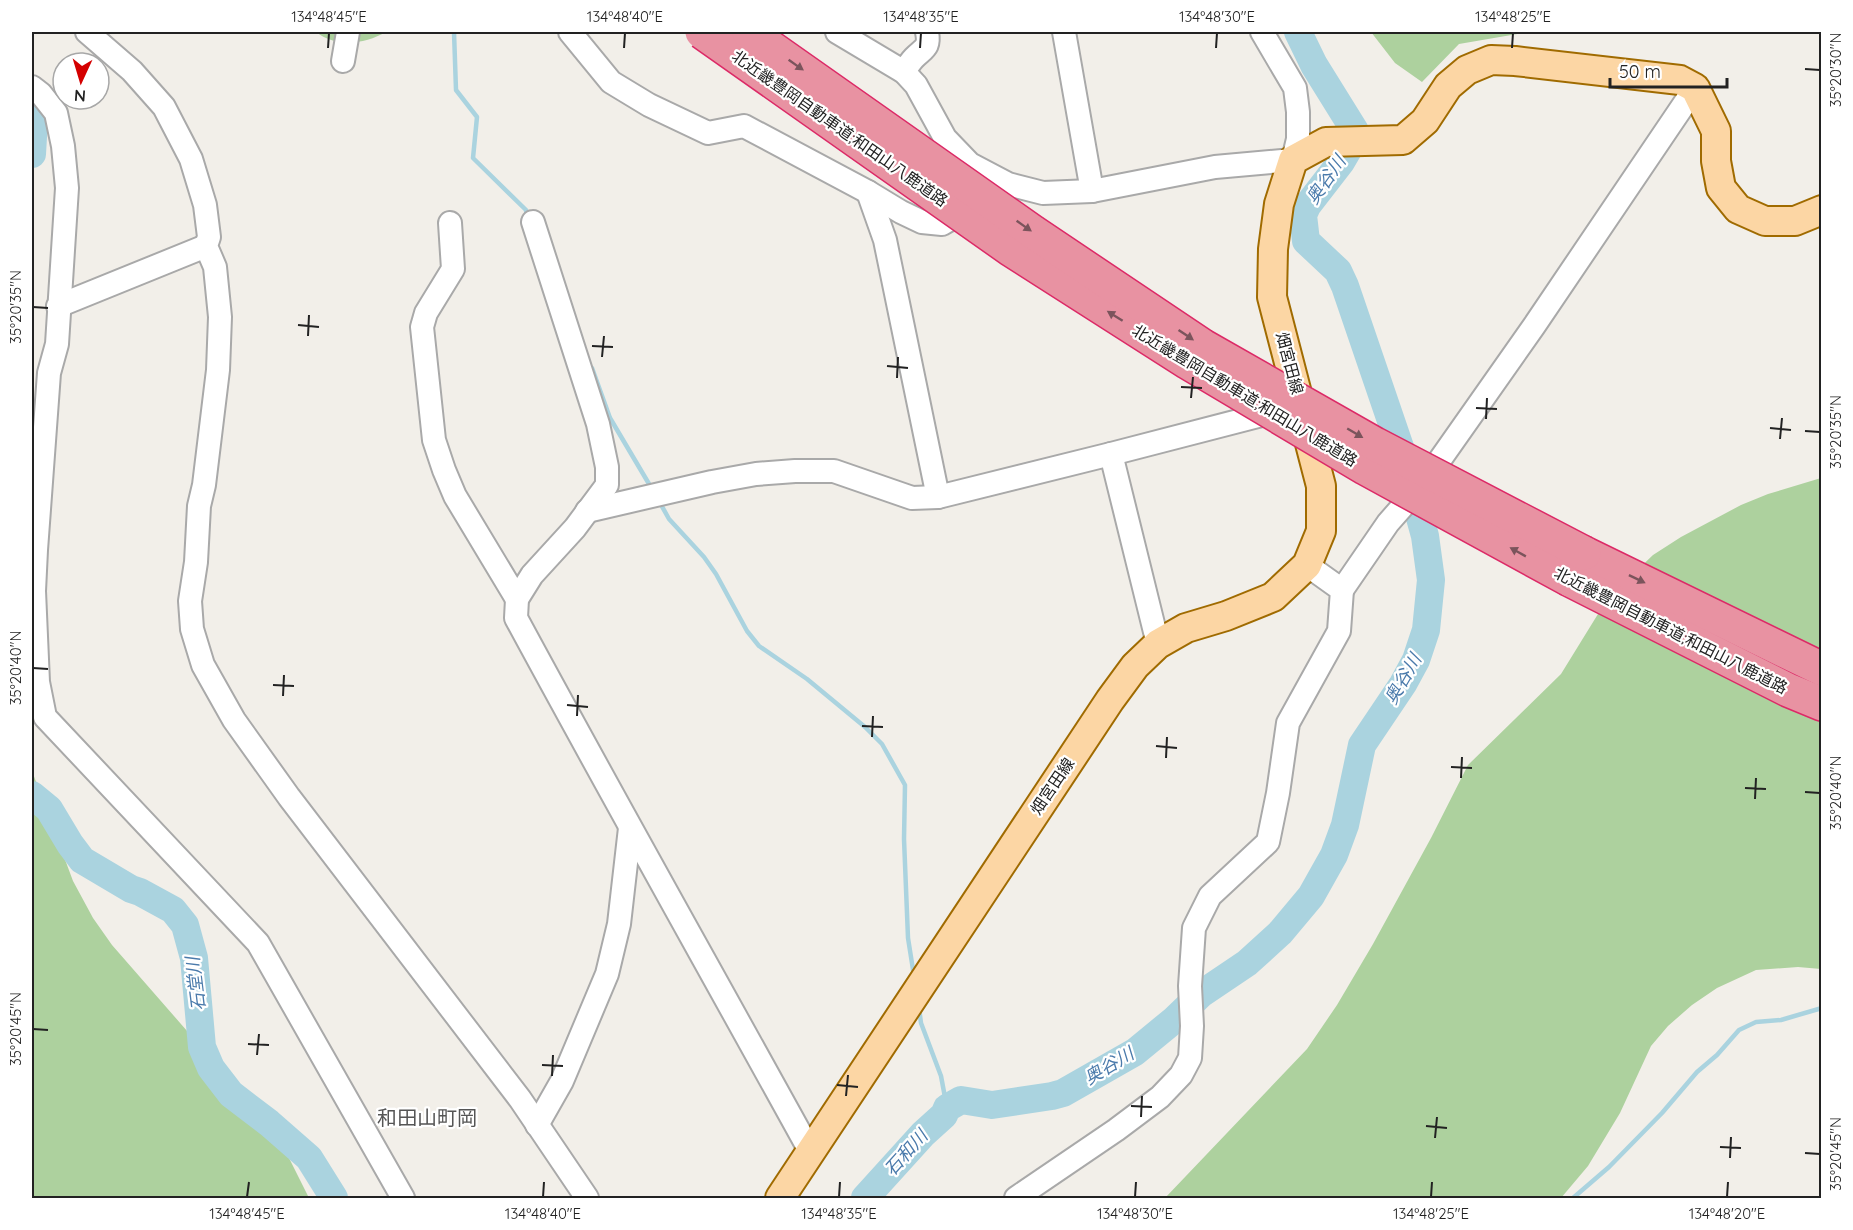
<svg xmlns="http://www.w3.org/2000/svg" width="1853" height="1230" viewBox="0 0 1853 1230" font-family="Quicksand,'Noto Sans JP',sans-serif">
<rect width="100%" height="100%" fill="#f2efe9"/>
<g fill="#add19e">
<path d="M 316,32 L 386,32 C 365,44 336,48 316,32 Z"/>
<polygon points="1371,32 1529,32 1459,44 1422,82 1395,63"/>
<polygon points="1821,478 1821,969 1798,967 1756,970 1717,988 1692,1005 1668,1026 1651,1046 1620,1113 1588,1166 1561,1198 1165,1198 1307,1049 1337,1005 1373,944 1431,838 1468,765 1561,674 1598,614 1627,580 1653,555 1681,537 1741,505 1768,494"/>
<polygon points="32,771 73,881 93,918 112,945 277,1134 309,1198 32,1198"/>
</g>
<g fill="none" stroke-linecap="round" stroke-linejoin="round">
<g stroke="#aad3df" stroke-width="4.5">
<polyline points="454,32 456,90 477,117 473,158 526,210 527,218"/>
<polyline points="592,368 610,418 652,489"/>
<polyline points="659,501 669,519 704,557 716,574 747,631 759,646 807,679 865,727 882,744 905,785 904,839 908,938 914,976"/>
<polyline points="919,1008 921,1023 941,1076 947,1108"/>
<polyline points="1573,1198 1609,1167 1662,1113 1697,1072 1717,1055 1739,1030 1756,1022 1781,1020 1822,1008"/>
</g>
<g stroke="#aad3df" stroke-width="28">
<polyline points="32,107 34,120 32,154"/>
<polyline points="32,795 49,809 70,844 82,860 131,889 140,892 173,910 185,925 194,958 202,1047 211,1068 231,1094 269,1123 309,1158 334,1198"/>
<polyline points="865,1198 923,1134 944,1115 947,1108 961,1100 992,1105 1052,1096 1063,1093 1135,1052 1174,1020 1201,994 1247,963 1280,933 1311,896 1334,855 1345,825 1362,745 1403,684 1416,660 1426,630 1431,580 1425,536 1403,456 1345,286 1338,271 1306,241 1303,215 1307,206 1341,162 1348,150 1355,131 1314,65 1298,32"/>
</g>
<g stroke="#a9a9a9" stroke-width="26">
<g id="minor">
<polyline points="87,32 132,71 164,107 191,159 205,205 209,237 206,246 215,267 220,317 218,370 204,485 199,506 196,562 190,601 192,629 203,665 234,720 289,797 520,1099 587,1198"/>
<polyline points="570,32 611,82 649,105 708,133 744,126 868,192 901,212 922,222 942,224 971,207"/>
<polyline points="837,32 904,72 916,85 945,138 970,164 1008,184 1043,193 1092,191 1215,167 1293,160 1298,139 1298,112 1295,88 1262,32"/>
<polyline points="1064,32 1092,191"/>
<polyline points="343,61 348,32"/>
<path d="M 904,72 C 907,67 910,62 914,58 C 924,48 930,48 927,32"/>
<polyline points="32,87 41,94 56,113 63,146 67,188 57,344 49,373 36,550 34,591 38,682 45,717 258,943 403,1198"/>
<polyline points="868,192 885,240 938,497"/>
<path d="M 533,222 L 598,424 L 607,467 L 607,485 L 575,528 L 532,575 L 517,599 L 516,618 C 612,796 712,973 810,1151"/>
<polyline points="450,223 453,269 426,313 422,327 434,440 444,470 455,496 517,599"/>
<polyline points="58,306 206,246"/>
<polyline points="1111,454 1158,644"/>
<polyline points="587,511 712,482 756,474 795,471 834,471 912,498 938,497 1111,454 1277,411"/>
<polyline points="1342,590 1388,523 1425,481 1534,326 1695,88"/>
<polyline points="537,1125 562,1081 607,974 619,924 630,828"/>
<polyline points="1016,1198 1116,1130 1160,1097 1181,1075 1190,1058 1192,1026 1190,986 1194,928 1210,896 1268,842 1278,793 1288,723 1339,631 1342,590 1307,565"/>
</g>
</g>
<g stroke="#a06b00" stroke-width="32">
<polyline id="major" points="780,1198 1110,700 1135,666 1158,644 1186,628 1226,616 1273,597 1307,565 1321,531 1321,486 1272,297 1273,249 1279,204 1293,160 1326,142 1403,140 1425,121 1448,86 1467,70 1491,60 1515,61 1680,80 1695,88 1716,131 1716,161 1721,188 1738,209 1765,221 1795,221 1822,210"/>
</g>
<g stroke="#dc2a67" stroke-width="36">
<g id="highway">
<polyline points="1584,553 1822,669"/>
<polyline points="1570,580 1788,690 1822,704"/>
</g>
</g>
<use href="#minor" stroke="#fff" stroke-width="22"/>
<use href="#major" stroke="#fcd6a4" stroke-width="28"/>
<use href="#highway" stroke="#e892a2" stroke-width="33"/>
<g stroke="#dc2a67" stroke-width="36" stroke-linecap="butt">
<g id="highway-bridge">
<polyline points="702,32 1010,249 1187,362 1365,468 1570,580"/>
<polyline points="749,32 1033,232 1203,346 1375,444 1584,553"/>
</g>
</g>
<use href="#highway-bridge" stroke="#e892a2" stroke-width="33"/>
</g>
<defs><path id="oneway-solid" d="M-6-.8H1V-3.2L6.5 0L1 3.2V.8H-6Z" transform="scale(1.5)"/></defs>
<g fill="#7b545c">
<use href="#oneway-solid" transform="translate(796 65) rotate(35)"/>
<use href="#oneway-solid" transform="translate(1024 226) rotate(35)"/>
<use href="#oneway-solid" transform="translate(1115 316) rotate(-148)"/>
<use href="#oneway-solid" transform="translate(1186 335) rotate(34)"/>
<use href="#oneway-solid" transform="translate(1355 433) rotate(30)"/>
<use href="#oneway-solid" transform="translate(1518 552) rotate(-151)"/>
<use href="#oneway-solid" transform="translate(1637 579) rotate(26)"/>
</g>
<path fill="none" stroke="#222" stroke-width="2" d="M 328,48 L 329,33M 624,48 L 625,33M 920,48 L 921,33M 1216,48 L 1217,33M 1512,48 L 1513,33M 1805,69 L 1820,70M 33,307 L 48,308M 298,325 L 319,327M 308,336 L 309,315M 592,346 L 613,347M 602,357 L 604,336M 887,366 L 908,368M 897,378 L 898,357M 1181,387 L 1202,388M 1191,398 L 1193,377M 1476,408 L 1497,409M 1486,419 L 1487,398M 1770,428 L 1791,430M 1805,431 L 1820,432M 1780,439 L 1782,418M 33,668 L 48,669M 273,685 L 294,686M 283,696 L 284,675M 567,705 L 588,707M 577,716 L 578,695M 862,726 L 883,727M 872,737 L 873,716M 1156,746 L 1177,748M 1166,758 L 1167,737M 1451,767 L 1472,768M 1461,778 L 1462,757M 1745,788 L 1766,789M 1805,792 L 1820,793M 1755,799 L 1756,778M 33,1029 L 48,1030M 248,1044 L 269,1045M 257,1055 L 259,1034M 542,1065 L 563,1066M 552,1076 L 553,1055M 837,1085 L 858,1087M 846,1096 L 848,1075M 1131,1106 L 1152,1107M 1141,1117 L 1142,1096M 1426,1126 L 1447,1128M 1435,1138 L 1437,1117M 1720,1147 L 1741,1148M 1805,1153 L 1820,1154M 1730,1158 L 1731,1137M 247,1197 L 249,1182M 543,1197 L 544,1182M 839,1197 L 840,1182M 1135,1197 L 1136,1182M 1431,1197 L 1432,1182M 1727,1197 L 1728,1182"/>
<g text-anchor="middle" stroke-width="4.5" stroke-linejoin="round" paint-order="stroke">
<g font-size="16" fill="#222" stroke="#fff">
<text transform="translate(840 128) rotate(35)" y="6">北近畿豊岡自動車道;和田山八鹿道路</text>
<text transform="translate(1290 363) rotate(75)" y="6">畑宮田線</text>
<text transform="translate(1245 395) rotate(31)" y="6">北近畿豊岡自動車道;和田山八鹿道路</text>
<text transform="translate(1671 630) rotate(27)" y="6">北近畿豊岡自動車道;和田山八鹿道路</text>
<text transform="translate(1052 786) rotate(-56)" y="6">畑宮田線</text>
</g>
<g font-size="18" font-style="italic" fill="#4a7aab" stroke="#fff">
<text transform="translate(1326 180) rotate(-55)" y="6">奥谷川</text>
<text transform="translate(1403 679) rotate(-60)" y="6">奥谷川</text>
<text transform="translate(196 984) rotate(-97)" y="6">石堂川</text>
<text transform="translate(1109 1066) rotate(-31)" y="6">奥谷川</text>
<text transform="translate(906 1153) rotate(-48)" y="6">石和川</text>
</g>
<g font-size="20" fill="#555" stroke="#fff">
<text x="427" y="1125">和田山町岡</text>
</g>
</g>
<rect width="1853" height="1230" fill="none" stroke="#ffffff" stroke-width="66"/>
<g transform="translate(81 81) rotate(184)"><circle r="28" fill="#ffffff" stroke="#a7a7a7" stroke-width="1.5"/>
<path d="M0-4.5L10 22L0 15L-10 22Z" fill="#d40000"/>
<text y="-9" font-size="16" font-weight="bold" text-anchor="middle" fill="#222222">N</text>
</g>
<path d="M1610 78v9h117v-9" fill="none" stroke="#222222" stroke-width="3"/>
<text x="1619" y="78" font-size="18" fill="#222222" stroke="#ffffff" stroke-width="4.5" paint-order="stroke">50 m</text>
<rect x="33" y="33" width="1787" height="1164" fill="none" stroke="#222" stroke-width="2"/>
<g font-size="15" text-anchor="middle" fill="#222">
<text x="329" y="22">134°48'45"E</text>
<text x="625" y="22">134°48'40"E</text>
<text x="921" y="22">134°48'35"E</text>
<text x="1217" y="22">134°48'30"E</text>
<text x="1513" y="22">134°48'25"E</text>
<text transform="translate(1836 70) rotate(-90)" y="5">35°20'30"N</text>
<text transform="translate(16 307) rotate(-90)" y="5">35°20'35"N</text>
<text transform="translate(1836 432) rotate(-90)" y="5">35°20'35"N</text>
<text transform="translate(16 668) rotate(-90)" y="5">35°20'40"N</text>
<text transform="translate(1836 793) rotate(-90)" y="5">35°20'40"N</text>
<text transform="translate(16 1029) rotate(-90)" y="5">35°20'45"N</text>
<text transform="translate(1836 1154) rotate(-90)" y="5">35°20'45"N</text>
<text x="247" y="1219">134°48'45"E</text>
<text x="543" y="1219">134°48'40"E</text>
<text x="839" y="1219">134°48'35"E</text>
<text x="1135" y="1219">134°48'30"E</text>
<text x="1431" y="1219">134°48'25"E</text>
<text x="1727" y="1219">134°48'20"E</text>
</g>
</svg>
